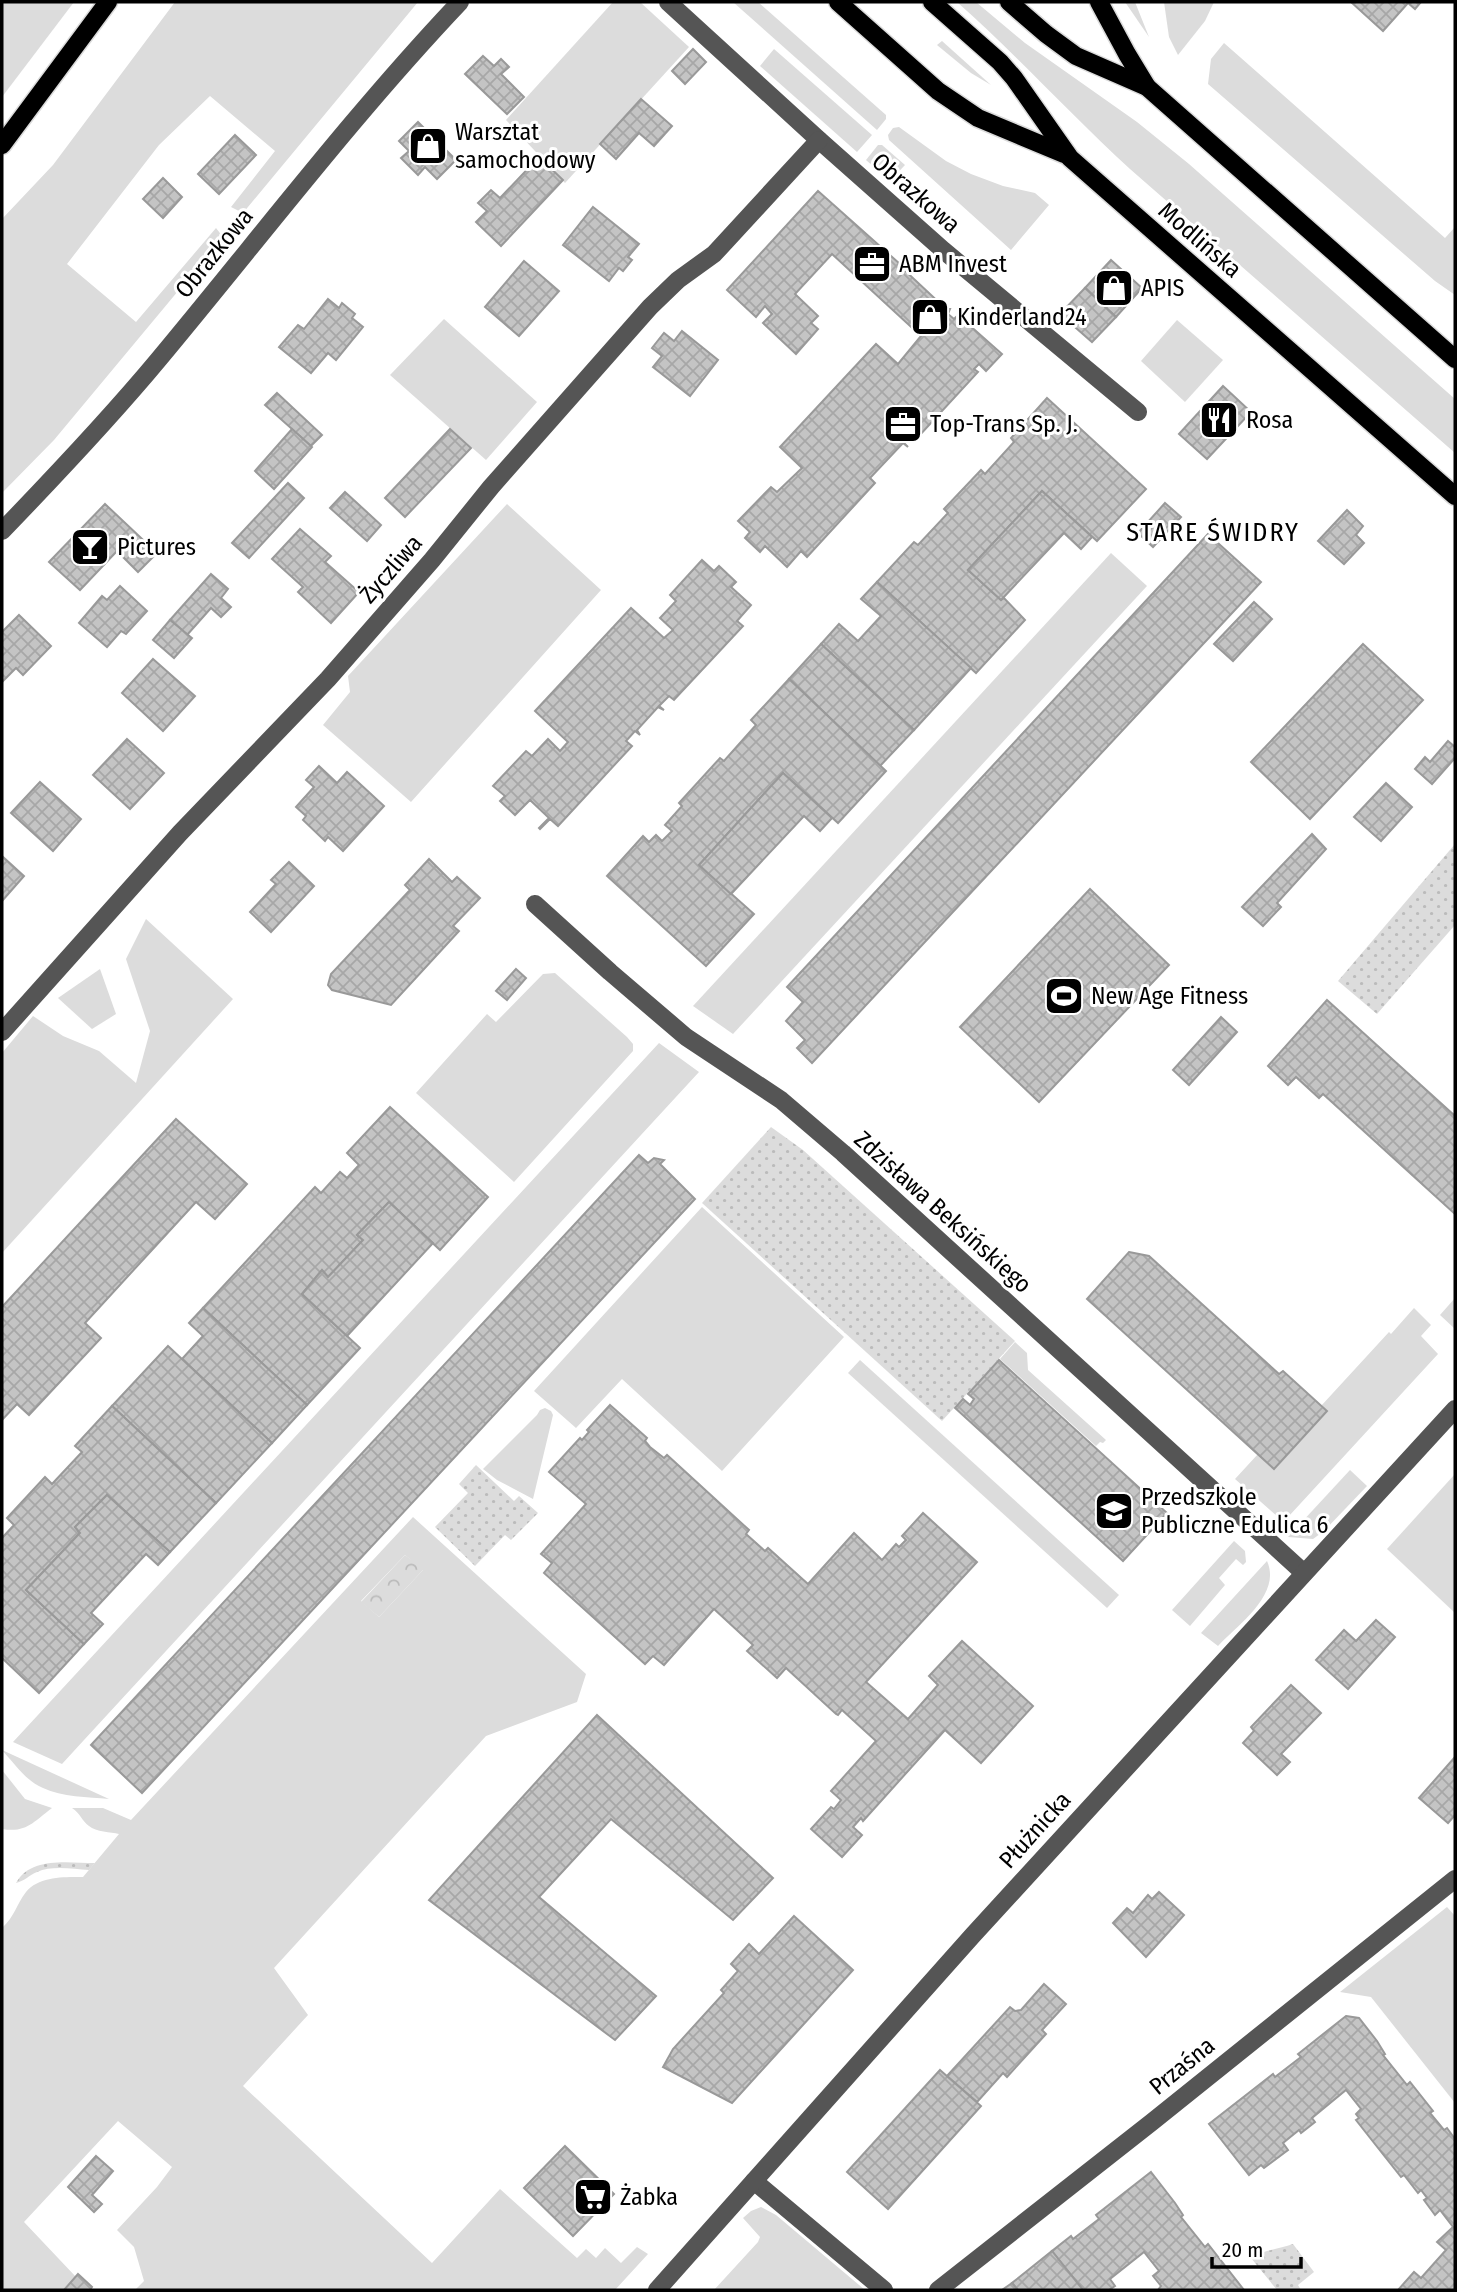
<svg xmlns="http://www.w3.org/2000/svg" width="1457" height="2292" viewBox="0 0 1457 2292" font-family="'Fira Sans Condensed',sans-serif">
<defs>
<pattern id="forest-crowns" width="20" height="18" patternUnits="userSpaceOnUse" patternTransform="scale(1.75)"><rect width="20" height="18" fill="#dcdcdc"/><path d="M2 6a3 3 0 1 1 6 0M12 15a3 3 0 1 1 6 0" fill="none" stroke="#bbb"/></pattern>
<pattern id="park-dots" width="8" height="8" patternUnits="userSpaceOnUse" patternTransform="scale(1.75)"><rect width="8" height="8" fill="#dcdcdc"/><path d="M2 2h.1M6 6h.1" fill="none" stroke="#bbb" stroke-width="1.8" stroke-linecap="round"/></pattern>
<pattern id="building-cross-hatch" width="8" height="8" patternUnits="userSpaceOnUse" patternTransform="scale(1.75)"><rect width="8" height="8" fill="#c4c4c4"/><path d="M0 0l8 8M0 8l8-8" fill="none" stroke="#a7a7a7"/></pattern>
</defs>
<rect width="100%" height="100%" fill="#fff"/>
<g fill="#dcdcdc" fill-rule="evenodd">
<polygon points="2,2 74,2 2,97"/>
<polygon points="175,2 418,2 243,213 231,207 275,151 210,96 159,145 67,264 136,322 216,228 223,237 54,440 2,493 2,219 53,165"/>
<polygon points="613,2 640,2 689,47 565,183 506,120"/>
<polygon points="733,2 758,2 886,115 886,119 877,130"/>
<path d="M 957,2 L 976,2 L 1025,43 L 1137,122 L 1189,164 L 1455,399 L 1455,453 L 1130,169 C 1071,115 1017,55 957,2 Z"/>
<polygon points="1125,2 1135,2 1149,37"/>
<polygon points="1164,2 1214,2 1205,21 1178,55 1169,37"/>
<polygon points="942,41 991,85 971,73 937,45"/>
<polygon points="1224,43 1445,238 1455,227 1455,295 1435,281 1208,84 1211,59"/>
<polygon points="774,49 872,135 857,152 760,66"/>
<polygon points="899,127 946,161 971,174 1003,186 1035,193 1049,205 1011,250 889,140 888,135 893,128"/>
<polygon points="878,145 882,145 905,165 890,181 866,160"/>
<polygon points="444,319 537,402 486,460 390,375"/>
<polygon points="1177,320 1223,360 1185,402 1141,361"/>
<polygon points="507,504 601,590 411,802 323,725 350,692 348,676"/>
<polygon points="1111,553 1147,586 733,1034 693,1006"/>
<polygon points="146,919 233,999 2,1253 2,1053 33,1016 63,1036 99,1051 136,1083 150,1031 126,959"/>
<polygon points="100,969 116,1014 92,1029 58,998"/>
<polygon points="555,973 627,1037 633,1044 633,1051 514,1182 416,1093 487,1014 496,1022 543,974"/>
<polygon points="659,1043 699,1072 84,1740 62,1764 13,1742"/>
<polygon points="702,1207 844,1337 722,1471 622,1379 576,1428 534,1391"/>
<polygon points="1455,1298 1455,1329 1440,1315"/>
<polygon points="1414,1308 1431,1325 1421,1336 1438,1354 1289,1516 1278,1517 1235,1479 1258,1454 1275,1469 1326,1411 1321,1406 1389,1332 1391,1334"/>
<polygon points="1015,1342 1027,1353 1028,1370 1106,1440 1103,1443 1100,1442 1096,1446 1000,1359"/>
<polygon points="860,1360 1119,1595 1107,1608 848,1373"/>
<polygon points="545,1408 551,1411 553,1415 533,1499 497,1480 483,1469 537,1415 540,1410"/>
<polygon points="1350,1470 1367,1486 1324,1531 1313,1539 1288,1537"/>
<polygon points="1455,1474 1455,1613 1387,1549"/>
<path d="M 413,1517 L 586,1674 L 577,1702 L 486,1736 L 274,1968 L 308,2015 L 243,2086 L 432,2263 L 500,2189 L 577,2258 L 586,2249 L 596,2258 L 605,2248 L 621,2263 L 637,2247 L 648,2254 L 615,2290 L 135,2290 L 144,2281 L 134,2247 L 117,2230 L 157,2187 L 172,2167 L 118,2121 L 24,2222 L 76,2277 L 64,2290 L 2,2290 L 2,1928 C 15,1916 16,1905 26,1892 C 39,1876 65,1877 83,1877 L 119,1834 C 111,1832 96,1832 89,1826 C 82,1821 80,1813 72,1808 L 103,1808 L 131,1820 ZM 405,1555 L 423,1570 L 379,1617 L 361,1601 Z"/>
<polygon points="1234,1541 1245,1551 1246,1562 1243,1565 1236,1559 1219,1578 1225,1585 1190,1626 1172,1610"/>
<path d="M 1267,1561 C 1282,1594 1238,1625 1218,1646 L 1201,1633 Z"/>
<path d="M 2,1750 L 109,1799 C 88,1797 62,1797 43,1788 C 26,1781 14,1763 2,1750 Z"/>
<path d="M 2,1770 L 25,1799 L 52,1808 C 33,1822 27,1833 2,1829 Z"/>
<polygon points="1447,1907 1455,1916 1455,2103 1371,1997 1340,1992"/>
<polygon points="761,2207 776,2215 865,2290 714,2290 758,2242 760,2237 743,2218 751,2211"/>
</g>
<polygon fill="url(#forest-crowns)" points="405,1555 424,1569 379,1617 361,1602"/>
<g fill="url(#park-dots)">
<polygon points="1455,844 1455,925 1377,1014 1338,981"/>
<polygon points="771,1127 803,1150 1015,1341 942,1421 702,1203"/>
<polygon points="476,1465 514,1501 519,1496 538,1513 511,1540 505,1535 475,1566 435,1527 468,1493 459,1484"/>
<path d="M 95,1863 L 89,1870 C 73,1869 52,1865 37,1872 C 29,1875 25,1881 16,1883 C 31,1856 68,1863 95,1863 Z"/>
<path d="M 1293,2244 L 1314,2272 L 1298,2285 L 1301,2290 L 1277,2290 L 1251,2258 C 1262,2250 1280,2249 1293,2244 Z"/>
</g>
<g fill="url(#building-cross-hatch)" stroke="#999" stroke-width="2">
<polygon points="1351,2 1421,2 1415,9 1408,3 1383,31"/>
<polygon points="693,49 706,62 685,84 672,71"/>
<polygon points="483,56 494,66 501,59 509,67 501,74 524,97 507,114 465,74"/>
<polygon points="641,99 672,126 654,146 639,133 616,159 600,144"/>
<polygon points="418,122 456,160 437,179 425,167 418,175 401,158 409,151 399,141"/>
<polygon points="235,135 256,155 219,194 198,174"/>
<polygon points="539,157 563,180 501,246 476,222 487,211 478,203 491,190 500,198"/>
<polygon points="163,178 182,197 163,218 143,199"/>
<polygon points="818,191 900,264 899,265 946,309 950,309 948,314 954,319 958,315 1002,354 986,371 979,364 974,369 978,372 918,437 913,432 903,442 908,447 903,443 870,478 875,483 807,557 801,551 787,567 765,546 760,552 745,538 750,532 738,521 771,487 777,492 802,468 780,447 876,344 898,364 921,336 832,254 795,294 818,316 811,323 818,329 796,354 763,323 772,314 765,306 756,317 727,290"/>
<polygon points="593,207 639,244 628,257 632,260 623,271 619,268 609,281 563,245"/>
<polygon points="1111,260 1142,288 1116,317 1085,288"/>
<polygon points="524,261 559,291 519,336 485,307"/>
<polygon points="1085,288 1116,317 1092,342 1060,314"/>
<polygon points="328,299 339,308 342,303 355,314 352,318 363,327 336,360 328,353 311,373 279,347 298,325 304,329"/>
<polygon points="682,331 718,360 690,396 653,367 662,356 652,348 664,333 674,341"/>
<polygon points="1223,386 1251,412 1207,459 1179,434"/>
<polygon points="277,393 322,435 311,446 265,405"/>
<polygon points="1047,398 1146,489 1097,541 1042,491 968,570 1001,600 1004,598 1025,620 976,673 877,582 914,542 918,545 948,513 944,509 981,470 985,474 1014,442 1011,438"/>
<polygon points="292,429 312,447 274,489 255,471"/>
<polygon points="450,429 471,448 405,517 385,498"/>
<polygon points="288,483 304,498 249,558 232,543"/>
<polygon points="1042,491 1092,537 1081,549 1064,533 1001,600 968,570"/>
<polygon points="345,492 381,525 367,541 330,508"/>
<polygon points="1165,503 1181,517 1153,547 1138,533"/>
<polygon points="105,504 157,553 138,572 117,551 80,590 49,562"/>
<polygon points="1347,510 1363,526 1356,535 1364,543 1344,564 1318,541"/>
<polygon points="300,529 331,556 325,562 359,592 331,623 298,592 303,587 272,559"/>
<polygon points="1208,534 1261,582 812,1063 797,1048 805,1040 786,1021 803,1002 787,987"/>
<polygon points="702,560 714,571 719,566 736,582 731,587 751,605 737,621 743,626 674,700 669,696 659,706 664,710 658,707 637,730 640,735 635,731 626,741 632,746 558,826 550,819 540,829 539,828 549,818 530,800 515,815 500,801 505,796 493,786 526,751 532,756 548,739 560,751 568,742 535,711 631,608 664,638 673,630 660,618 676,601 670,595"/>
<polygon points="211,574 228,589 221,598 231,607 221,617 211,608 187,635 170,620"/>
<polygon points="877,582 971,668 914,730 821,644 839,624 858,641 881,616 861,599"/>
<polygon points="120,586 147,611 126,634 121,631 107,647 79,623 102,596 107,600"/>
<polygon points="1254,602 1272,619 1233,661 1214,644"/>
<polygon points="19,615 51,646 23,675 16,668 2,682 2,632"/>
<polygon points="170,620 192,638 174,658 153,640"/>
<polygon points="821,644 914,730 880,766 789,679"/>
<polygon points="1363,644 1423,700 1310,819 1251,762"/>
<polygon points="153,659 195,696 163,731 122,693"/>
<polygon points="789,679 886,771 838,823 783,773 699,865 754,914 706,966 607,876 643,836 649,842 656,835 662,841 672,831 665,825 682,806 679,803 720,758 724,761 756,725 751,720"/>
<polygon points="127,739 164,773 130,809 93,775"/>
<polygon points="1448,741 1455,747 1455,758 1432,784 1415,769 1425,757 1430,762"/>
<polygon points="319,766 337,783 347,772 384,806 343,851 328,837 325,841 303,820 306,816 296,807 314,787 306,780"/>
<polygon points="783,773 832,818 820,831 804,816 731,894 699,865"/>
<polygon points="40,782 81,819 53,851 11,813"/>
<polygon points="1386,783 1412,807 1381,841 1354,817"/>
<polygon points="1312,834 1326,849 1277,903 1281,907 1263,926 1242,907"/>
<polygon points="2,856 24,876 2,901"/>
<polygon points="429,859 452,882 457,877 480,898 453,926 459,931 391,1005 332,990 328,985 331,974 410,890 405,885"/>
<polygon points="289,862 314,886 271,932 250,912 276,884 271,880"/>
<polygon points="1090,889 1169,965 1039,1102 960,1027"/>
<polygon points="516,969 526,978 507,1000 496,991"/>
<polygon points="1327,1000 1455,1116 1455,1214 1323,1094 1319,1098 1296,1077 1288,1085 1268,1066"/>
<polygon points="1221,1017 1237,1032 1189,1085 1173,1070"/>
<polygon points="390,1107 488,1197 440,1250 389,1202 357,1235 363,1240 328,1277 322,1270 302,1294 360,1348 307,1405 203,1308 315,1187 321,1193 340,1172 347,1178 359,1165 347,1153"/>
<polygon points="176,1119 247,1184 215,1219 196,1202 85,1323 101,1338 29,1415 17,1404 2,1420 2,1307"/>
<polygon points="639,1155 648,1163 654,1158 664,1160 660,1164 695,1199 142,1793 91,1745"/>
<polygon points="389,1202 433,1243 347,1336 302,1294 322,1270 328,1277 363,1240 357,1235"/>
<polygon points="1129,1252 1149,1256 1279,1374 1283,1371 1327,1411 1274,1469 1087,1299"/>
<polygon points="203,1308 307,1405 272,1443 182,1359 203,1336 189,1323"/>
<polygon points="168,1346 272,1443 216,1503 112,1406"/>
<polygon points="999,1360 1167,1513 1123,1561 955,1408 963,1399 970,1405 974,1399 968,1394"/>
<polygon points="610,1405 647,1438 645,1441 650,1447 664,1458 667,1455 749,1530 746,1534 765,1551 768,1548 808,1584 854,1533 882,1560 896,1544 899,1547 906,1540 902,1536 923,1513 977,1562 866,1682 908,1719 938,1685 929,1676 962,1641 1033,1706 981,1763 945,1730 863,1821 861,1818 853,1827 862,1835 842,1857 811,1829 831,1807 834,1809 841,1800 831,1791 876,1741 842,1710 838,1715 836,1714 786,1668 777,1678 747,1651 753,1645 714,1609 664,1665 653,1656 645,1664 544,1573 552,1563 541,1554 586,1504 549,1472 580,1438 582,1440 589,1432 587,1430"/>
<polygon points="112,1406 216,1503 170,1552 107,1495 75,1527 80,1533 26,1590 84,1644 39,1693 2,1658 2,1538 14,1525 7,1518 45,1477 52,1484 82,1452 75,1446"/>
<polygon points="107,1495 170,1552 158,1565 146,1554 91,1613 103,1624 84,1644 26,1590 80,1533 75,1527"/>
<polygon points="1376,1620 1395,1637 1348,1689 1316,1660 1344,1630 1356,1641"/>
<polygon points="1291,1685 1321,1713 1281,1754 1290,1762 1277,1775 1243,1743 1254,1731 1251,1727"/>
<polygon points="597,1715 773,1878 733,1920 611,1819 539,1897 656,1996 615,2040 429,1900"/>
<polygon points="1455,1757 1455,1815 1448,1823 1419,1798"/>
<polygon points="1159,1892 1184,1915 1146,1957 1113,1923 1127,1908 1133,1913 1148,1895 1152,1899"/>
<polygon points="794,1916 853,1970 732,2103 663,2067 673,2049 724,1993 721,1990 738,1971 731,1964 749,1944 759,1954"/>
<polygon points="1044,1984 1066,2004 1042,2030 1046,2034 1007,2077 1003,2073 977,2102 947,2076 1010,2007 1015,2011 1021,2010"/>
<polygon points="1346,2016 1359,2018 1377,2041 1385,2054 1383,2055 1407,2085 1410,2082 1433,2111 1430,2113 1444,2130 1447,2128 1455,2139 1455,2290 1398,2290 1414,2272 1421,2278 1446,2250 1437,2242 1453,2227 1440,2210 1435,2215 1424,2200 1427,2198 1421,2190 1418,2193 1404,2175 1401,2177 1356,2120 1359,2118 1356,2114 1361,2109 1346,2090 1312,2118 1315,2122 1301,2133 1299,2130 1283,2143 1288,2150 1264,2168 1261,2165 1249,2175 1209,2124 1273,2074 1275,2077 1301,2057 1298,2054"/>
<polygon points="940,2070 981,2106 888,2209 847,2172"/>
<polygon points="565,2146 614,2194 573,2236 524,2188"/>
<polygon points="96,2156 113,2171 92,2195 102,2204 94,2212 68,2187"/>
<polygon points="1151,2172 1175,2203 1183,2215 1181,2217 1205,2247 1208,2244 1244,2290 1158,2290 1161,2286 1153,2276 1159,2271 1144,2252 1110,2279 1115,2286 1109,2290 1083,2290 1052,2251 1071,2236 1073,2239 1099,2219 1096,2215"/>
<polygon points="1052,2251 1083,2290 1018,2290 1012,2283"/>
<polygon points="78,2274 92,2287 90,2290 64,2290"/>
<polygon points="1012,2283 1018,2290 1002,2290"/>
</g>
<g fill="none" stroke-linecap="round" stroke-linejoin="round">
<g stroke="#dbdbdb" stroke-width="21">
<g id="major">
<polyline points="838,2 938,91 978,118 1064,154"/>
<polyline points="932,2 1000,62 1014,78 1070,158 1455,496"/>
<polyline points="1009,2 1046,34 1076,56 1147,87 1455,359"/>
<polyline points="1099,2 1127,54 1147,87"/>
<polyline points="2,145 108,2"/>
</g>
</g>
<g stroke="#555" stroke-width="18">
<polyline points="668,2 819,140 943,250 1138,412"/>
<path d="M 2,531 C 56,475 110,418 159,359 C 259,239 353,115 460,2"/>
<polyline points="535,904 610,972 686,1037 781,1100 843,1153 1304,1573"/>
<polyline points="2,1032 180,833 328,679 432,560 491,487 650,307 678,280 714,254 819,140"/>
<polyline points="754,2181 884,2290"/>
<polyline points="657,2290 973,1935 1455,1409"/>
<polyline points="938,2290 1152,2122 1455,1879"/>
</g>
<use href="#major" stroke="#000" stroke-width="18"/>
</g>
<defs>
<g id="shop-square" transform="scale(2.0125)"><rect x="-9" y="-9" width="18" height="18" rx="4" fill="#000" stroke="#fff"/><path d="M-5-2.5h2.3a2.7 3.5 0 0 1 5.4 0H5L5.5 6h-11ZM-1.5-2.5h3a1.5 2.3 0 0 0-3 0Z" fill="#fff"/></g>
<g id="office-square" transform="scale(2.0125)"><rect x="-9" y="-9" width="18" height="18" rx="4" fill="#000" stroke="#fff"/><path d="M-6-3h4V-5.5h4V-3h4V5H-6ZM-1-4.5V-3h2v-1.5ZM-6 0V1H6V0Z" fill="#fff"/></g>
<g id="restaurant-square" transform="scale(2.0125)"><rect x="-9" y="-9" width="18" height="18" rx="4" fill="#000" stroke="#fff"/><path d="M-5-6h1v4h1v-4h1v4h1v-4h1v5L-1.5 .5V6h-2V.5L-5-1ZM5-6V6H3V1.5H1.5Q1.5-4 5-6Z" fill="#fff"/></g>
<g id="bar-square" transform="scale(2.0125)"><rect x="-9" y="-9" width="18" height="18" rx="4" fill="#000" stroke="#fff"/><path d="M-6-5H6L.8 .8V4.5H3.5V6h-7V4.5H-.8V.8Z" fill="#fff"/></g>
<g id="stadium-square" transform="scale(2.0125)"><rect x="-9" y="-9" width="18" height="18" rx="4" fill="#000" stroke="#fff"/><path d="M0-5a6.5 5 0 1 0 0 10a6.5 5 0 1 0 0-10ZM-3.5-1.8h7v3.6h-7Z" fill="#fff"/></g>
<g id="school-square" transform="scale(2.0125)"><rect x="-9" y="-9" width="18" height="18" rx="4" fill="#000" stroke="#fff"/><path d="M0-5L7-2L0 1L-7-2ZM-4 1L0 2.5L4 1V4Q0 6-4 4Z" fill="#fff"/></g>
<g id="supermarket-square" transform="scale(2.0125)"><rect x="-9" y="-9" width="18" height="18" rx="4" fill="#000" stroke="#fff"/><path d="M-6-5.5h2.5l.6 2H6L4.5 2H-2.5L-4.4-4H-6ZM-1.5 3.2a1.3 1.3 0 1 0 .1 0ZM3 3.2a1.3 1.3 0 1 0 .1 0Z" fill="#fff"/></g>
</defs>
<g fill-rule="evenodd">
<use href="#shop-square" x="428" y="146"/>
<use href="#office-square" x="872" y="264"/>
<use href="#shop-square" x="1114" y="288"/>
<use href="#shop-square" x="930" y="317"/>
<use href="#restaurant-square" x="1219" y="420"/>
<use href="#office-square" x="903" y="424"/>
<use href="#bar-square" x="90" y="547"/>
<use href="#stadium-square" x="1064" y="996"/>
<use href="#school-square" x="1114" y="1511"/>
<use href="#supermarket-square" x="593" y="2197"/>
</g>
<g text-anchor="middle" stroke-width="6" stroke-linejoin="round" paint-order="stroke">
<g font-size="24" fill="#000" stroke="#fff" text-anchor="start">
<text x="455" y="140">Warsztat<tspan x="455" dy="28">samochodowy</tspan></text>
<text x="899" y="272">ABM Invest</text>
<text x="1141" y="296">APIS</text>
<text x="957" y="325">Kinderland24</text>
<text x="1246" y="428">Rosa</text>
<text x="930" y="432">Top-Trans Sp. J.</text>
<text x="117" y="555">Pictures</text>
<text x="1091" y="1004">New Age Fitness</text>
<text x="1141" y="1505">Przedszkole<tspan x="1141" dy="28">Publiczne Edulica 6</tspan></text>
<text x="620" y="2205">Żabka</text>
</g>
<g font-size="24" fill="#000" stroke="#fff">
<text transform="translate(916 193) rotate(41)" y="8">Obrazkowa</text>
<text transform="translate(1200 240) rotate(41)" y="8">Modlińska</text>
<text transform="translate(214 253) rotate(-51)" y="8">Obrazkowa</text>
<text transform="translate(391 569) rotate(-49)" y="8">Życzliwa</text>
<text transform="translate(943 1212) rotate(42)" y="8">Zdzisława Beksińskiego</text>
<text transform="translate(1035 1830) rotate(-48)" y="8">Płużnicka</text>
<text transform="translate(1182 2066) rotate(-39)" y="8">Przaśna</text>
</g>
<g font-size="26" letter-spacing="2" fill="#000" stroke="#fff">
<text x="1213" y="541">STARE ŚWIDRY</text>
</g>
</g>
<rect width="1457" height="2292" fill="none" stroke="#000000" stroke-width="7"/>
<path d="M1212 2257v10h89v-10" fill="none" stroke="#000000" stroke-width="3.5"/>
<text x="1222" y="2257" font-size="21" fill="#000000" stroke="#ffffff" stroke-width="5" paint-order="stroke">20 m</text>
</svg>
